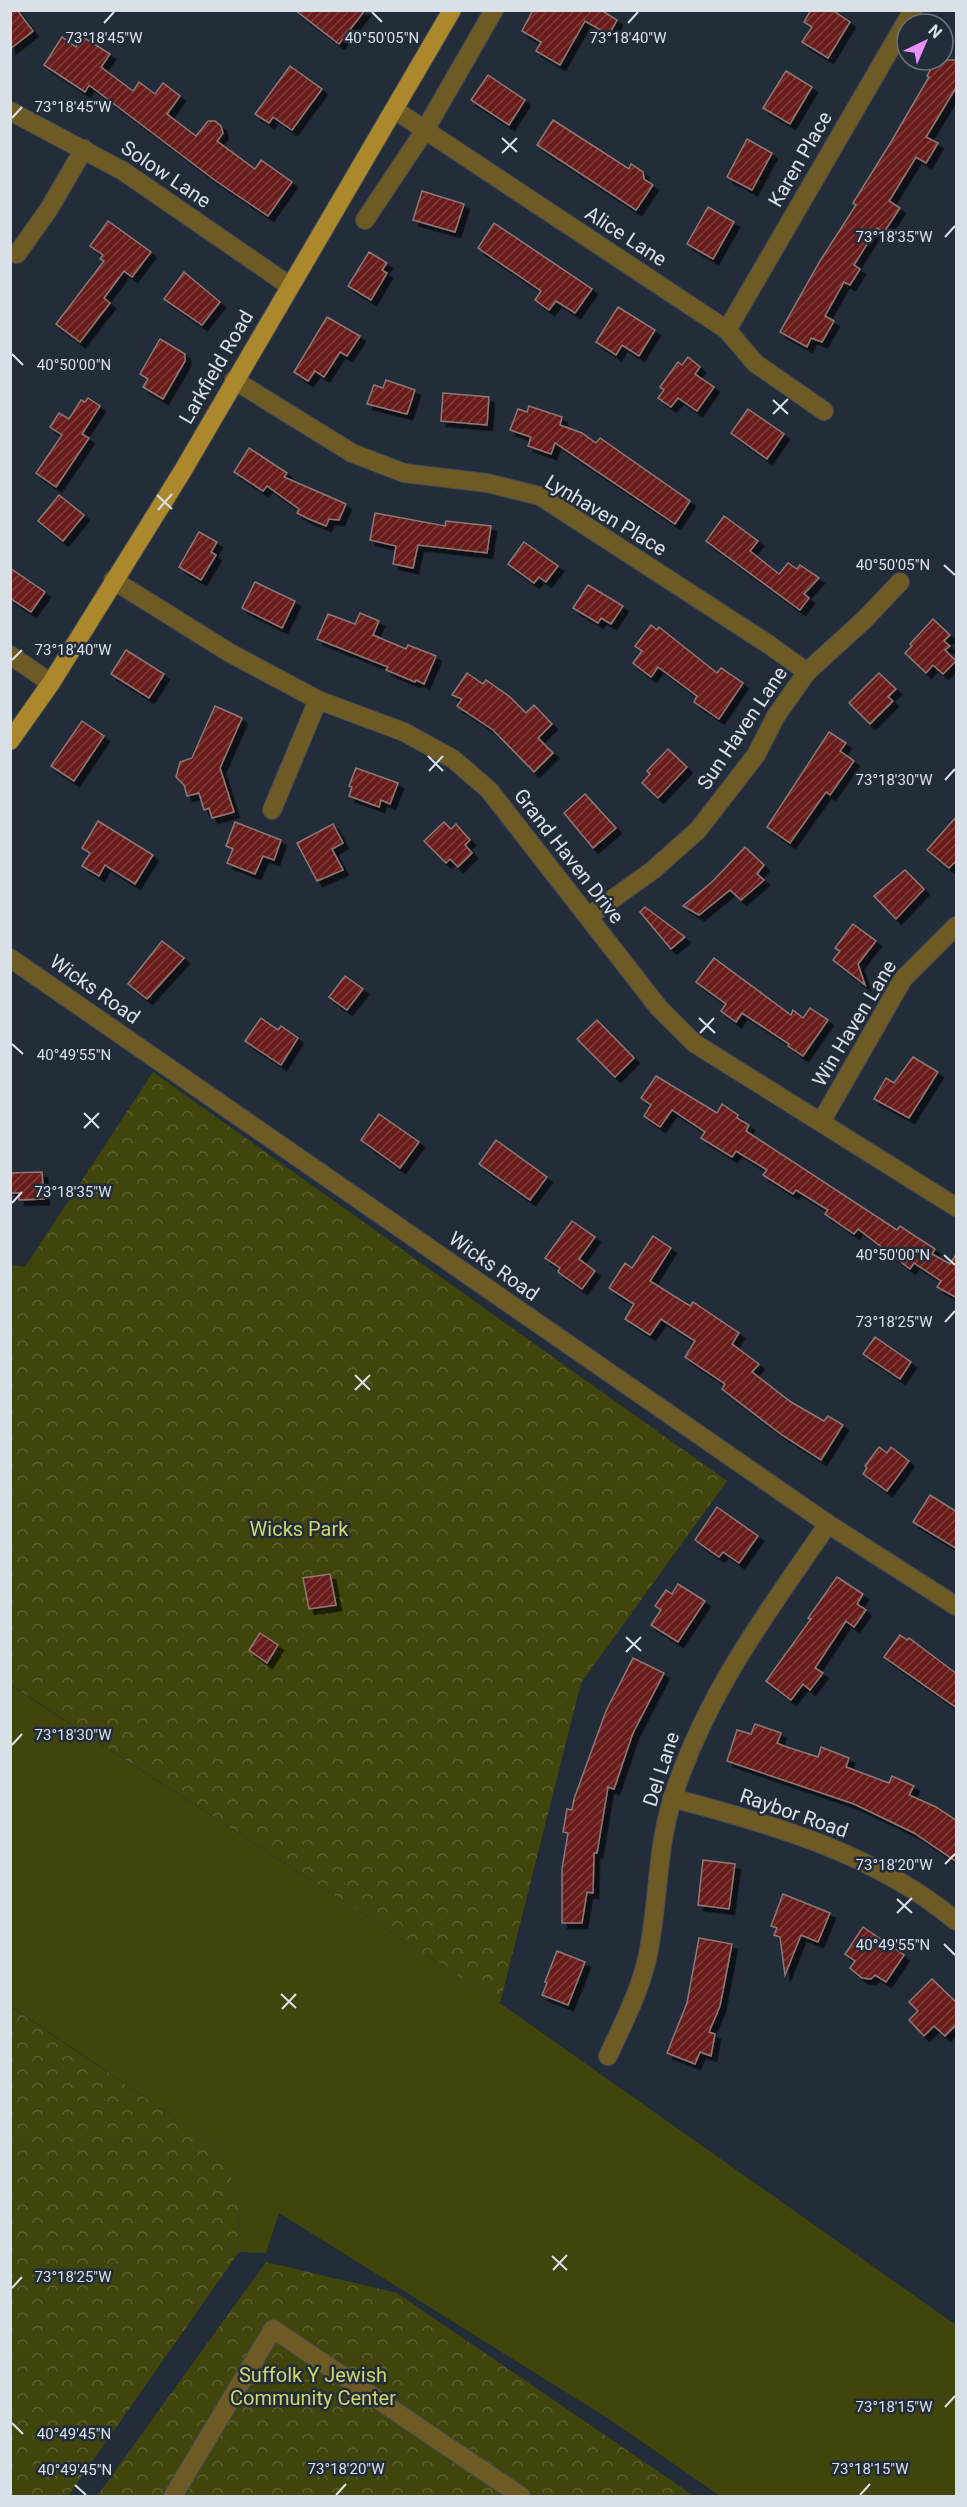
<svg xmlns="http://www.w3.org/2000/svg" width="967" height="2507" viewBox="0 0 967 2507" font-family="Roboto,sans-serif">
<defs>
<pattern id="forest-crowns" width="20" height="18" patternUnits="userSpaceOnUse" patternTransform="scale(1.5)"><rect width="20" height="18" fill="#40450c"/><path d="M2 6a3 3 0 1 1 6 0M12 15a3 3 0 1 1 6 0" fill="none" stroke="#5b602f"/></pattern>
<pattern id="building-hatch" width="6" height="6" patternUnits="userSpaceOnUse" patternTransform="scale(1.5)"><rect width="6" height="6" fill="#691d1a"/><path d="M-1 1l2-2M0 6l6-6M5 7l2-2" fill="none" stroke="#7e3e3b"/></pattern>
<filter id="shadow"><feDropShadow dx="5.5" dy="5.5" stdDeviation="0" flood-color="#0009"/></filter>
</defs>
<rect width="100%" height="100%" fill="#232c39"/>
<polygon fill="#40450c" points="10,1685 497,2001 956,2325 956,2496 720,2496 609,2419 279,2213 266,2253 239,2252 238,2192 213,2144 11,2006"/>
<g fill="url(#forest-crowns)">
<polygon points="153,1072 727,1481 581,1683 500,2003 11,1685 10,1265 25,1267"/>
<polygon points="10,2006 213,2144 238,2192 239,2252 68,2496 11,2496"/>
<polygon points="266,2262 397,2293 694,2496 97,2496"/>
</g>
<g fill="url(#building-hatch)" stroke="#8e7976" stroke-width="1.5" filter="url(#shadow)">
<polygon points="10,10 17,10 33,31 10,49"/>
<polygon points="295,10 365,10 339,44"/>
<polygon points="533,10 601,10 617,20 609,35 585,21 560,65 536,51 541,42 522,31"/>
<polygon points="811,10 832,10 850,22 828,58 802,42 812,27 804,22"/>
<polygon points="62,37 76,47 83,37 110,54 101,67 133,91 139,82 155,94 163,83 180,96 167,114 196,136 208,121 215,121 221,126 223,133 217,141 255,169 261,160 292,182 268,216 216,181 89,85 85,92 44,65"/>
<polygon points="936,60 957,60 957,86 926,137 938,143 926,163 916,157 889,201 900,208 884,232 877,228 854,265 860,269 850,285 844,282 825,316 834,321 822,342 811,338 807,347 780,332 820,261 856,205 853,203 891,142 929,77 927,76"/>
<polygon points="290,66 322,89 292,130 273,117 269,123 255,114"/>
<polygon points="786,71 812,87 790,124 763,108"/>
<polygon points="488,75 525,100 509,125 471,100"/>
<polygon points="553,120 629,169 631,164 643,172 644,179 653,185 636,210 537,145"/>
<polygon points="747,139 772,153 752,190 727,177"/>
<polygon points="422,191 464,204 455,232 413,220"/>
<polygon points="708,207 734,222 713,259 687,244"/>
<polygon points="108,221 151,252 132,277 124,271 104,298 110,303 80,342 56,324 104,261 100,259 103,255 90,246"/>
<polygon points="494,223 592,289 575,313 556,301 549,310 535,300 541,291 478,248"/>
<polygon points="369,252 387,263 382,270 387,273 371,300 348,286"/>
<polygon points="184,272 220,302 202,325 164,299"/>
<polygon points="618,307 655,330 639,356 622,345 616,355 596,342"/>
<polygon points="327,317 360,336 347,356 340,352 324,377 315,371 308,381 294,372"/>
<polygon points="160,339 185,354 185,361 163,399 143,387 148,379 140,374"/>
<polygon points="688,357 700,367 695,374 714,387 697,411 678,398 671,407 658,398 664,390 660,387 678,362 682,365"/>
<polygon points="386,380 415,390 407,414 367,404 374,385 383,388"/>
<polygon points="443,393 489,397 487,425 441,421"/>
<polygon points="88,398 100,406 82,434 89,438 56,487 36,473 62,435 50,427 59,413 69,419 81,400 85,402"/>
<polygon points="529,406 562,417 560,425 582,433 596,443 600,438 690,501 675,524 555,443 551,454 528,446 531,437 510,430 518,409 527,412"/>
<polygon points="748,409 784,434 767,459 731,433"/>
<polygon points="249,448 287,473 284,477 346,504 339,520 329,519 326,526 309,519 297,513 299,509 267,486 263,491 234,472"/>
<polygon points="59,495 84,515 63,541 38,521"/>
<polygon points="375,513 445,526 446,521 491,526 487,553 418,545 413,568 393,564 396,546 370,540"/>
<polygon points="724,516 758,541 750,551 779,574 788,563 797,569 800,565 819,578 804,594 809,598 800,610 706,541"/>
<polygon points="199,532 217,542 211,552 216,555 201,580 179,567"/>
<polygon points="524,542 558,566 546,582 539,577 534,583 508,564"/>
<polygon points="10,568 45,592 31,612 10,598"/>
<polygon points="255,582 295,601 282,628 242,608"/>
<polygon points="588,585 623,606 611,624 601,618 598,623 573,608"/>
<polygon points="360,613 379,621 373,635 406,649 408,645 436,656 424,684 416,680 415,682 386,670 388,667 317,639 328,614 355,624"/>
<polygon points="933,619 950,635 944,641 950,646 945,650 956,661 943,674 933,665 926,673 905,653 912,646 910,644"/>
<polygon points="651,625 657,630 659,627 717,673 721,668 743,683 719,719 694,702 697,696 658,667 651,677 633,663 642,651 635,646"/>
<polygon points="126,650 164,674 149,698 111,674"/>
<polygon points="467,673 483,684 486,680 510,697 526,713 534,705 552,724 538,738 553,753 534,772 493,730 457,706 462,699 452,695"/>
<polygon points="879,673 896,689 888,697 893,701 870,724 849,703"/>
<polygon points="215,706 242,718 220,768 234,812 212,818 209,808 204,810 199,793 187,796 184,785 176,777 180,762 192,758"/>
<polygon points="82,721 104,736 74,781 51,766"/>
<polygon points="829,732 846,743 840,751 854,761 830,795 826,792 790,843 767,827"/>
<polygon points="668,749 687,767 658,798 642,783 650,774 647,771"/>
<polygon points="356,768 398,783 390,804 381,800 379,807 349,796 352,787 349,786"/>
<polygon points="585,794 616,828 593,848 564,813"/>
<polygon points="957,816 957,860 949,868 927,850"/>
<polygon points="98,821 153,855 135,884 105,865 99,876 82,866 90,853 82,848"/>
<polygon points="235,822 281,840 274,860 263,856 255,874 227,863 233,849 226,846"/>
<polygon points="444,822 451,829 456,824 470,840 465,845 472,853 458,867 450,859 446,863 424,841"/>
<polygon points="333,824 343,843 332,849 343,870 317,881 297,843"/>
<polygon points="745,847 764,865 757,874 764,880 741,900 730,890 699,915 683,906 713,881"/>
<polygon points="905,870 924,889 896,919 874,896"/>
<polygon points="645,907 685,937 671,949 640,912"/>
<polygon points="853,924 876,941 858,964 865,985 833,960 840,951 835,948"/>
<polygon points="162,941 184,958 147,999 128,984"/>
<polygon points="714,958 791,1015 793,1010 803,1018 810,1008 828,1020 803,1056 788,1046 789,1044 742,1013 736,1022 721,1011 726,1004 696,982"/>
<polygon points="345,976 363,989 347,1010 329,997"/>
<polygon points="261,1018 278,1030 281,1026 298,1038 281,1065 245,1041"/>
<polygon points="597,1020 634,1058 615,1077 577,1039"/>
<polygon points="913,1057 938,1072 909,1118 874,1099 886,1078 894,1083"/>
<polygon points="656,1076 717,1113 722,1104 738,1115 737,1118 749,1125 746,1131 897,1230 900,1226 935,1249 932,1254 950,1264 957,1253 957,1298 937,1287 941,1281 914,1263 910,1269 858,1229 854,1234 825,1214 828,1210 796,1190 793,1194 763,1175 767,1170 736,1151 732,1157 701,1138 705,1132 672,1110 660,1127 644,1116 651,1105 641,1098"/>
<polygon points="379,1114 419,1142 400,1168 361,1140"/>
<polygon points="496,1140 547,1177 530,1200 479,1164"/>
<polygon points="42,1172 44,1199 19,1200 19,1193 10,1193 10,1173"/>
<polygon points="572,1221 595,1237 579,1259 595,1271 582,1289 558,1272 560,1268 545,1258"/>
<polygon points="653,1236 671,1248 650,1281 690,1306 693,1302 739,1333 732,1344 759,1364 752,1372 791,1402 824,1421 828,1416 843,1425 821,1460 782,1435 722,1389 725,1384 685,1357 695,1341 661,1319 650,1335 625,1319 634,1304 609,1288 625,1263 632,1268"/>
<polygon points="875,1337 911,1362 900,1379 863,1354"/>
<polygon points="879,1447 887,1453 891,1447 909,1461 887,1491 863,1474 867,1468 865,1466"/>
<polygon points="930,1495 957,1512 957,1549 913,1522"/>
<polygon points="717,1507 758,1536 739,1563 723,1552 719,1557 695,1540"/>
<polygon points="330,1574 336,1605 309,1609 303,1578"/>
<polygon points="837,1577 863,1594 857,1604 866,1610 854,1627 846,1621 815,1668 823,1673 810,1690 803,1684 791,1700 766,1681 811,1619 808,1618"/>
<polygon points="678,1584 705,1601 678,1642 651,1625 661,1610 655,1606 666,1590 672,1594"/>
<polygon points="260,1633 278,1645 267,1663 249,1650"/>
<polygon points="900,1635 907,1640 909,1638 957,1674 957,1708 884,1657"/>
<polygon points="633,1658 664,1673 633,1733 614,1789 608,1787 597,1853 594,1853 593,1893 587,1892 582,1923 562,1923 562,1869 568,1833 563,1832 567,1809 572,1810 574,1799 606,1711"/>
<polygon points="755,1724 781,1733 777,1743 784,1746 818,1757 821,1747 849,1758 846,1767 889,1783 892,1776 914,1786 909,1795 936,1807 957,1821 957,1862 914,1833 854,1804 727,1761 737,1730 751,1734"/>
<polygon points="703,1860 735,1864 729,1909 698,1905"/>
<polygon points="783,1894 830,1913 818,1942 801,1935 785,1975 780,1937 774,1935 777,1928 771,1926"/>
<polygon points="863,1927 904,1955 886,1982 875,1975 871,1979 862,1978 850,1968 855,1961 845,1954"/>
<polygon points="699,1938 732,1944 720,2006 709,2032 715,2034 711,2056 700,2052 695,2064 667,2053 687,2003"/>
<polygon points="557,1951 585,1962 568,2005 542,1995 547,1983 545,1982"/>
<polygon points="932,1979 957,2003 957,2024 945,2036 934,2026 924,2036 909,2020 918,2011 909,2002"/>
</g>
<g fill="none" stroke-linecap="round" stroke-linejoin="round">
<g stroke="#404955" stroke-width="20">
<g id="minor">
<polyline points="395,110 727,330 755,363 824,411"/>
<polyline points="10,111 123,171 290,286"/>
<polyline points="365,220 425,130 494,10"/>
<polyline points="17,254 49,209 84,149"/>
<polyline points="727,330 913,10"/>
<polyline points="234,380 352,453 404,473 487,483 540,496 768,644 807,672"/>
<polyline points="113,580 230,653 318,700 404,732 453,759 489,790 659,1008 694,1043 956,1207"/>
<polyline points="10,655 51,683"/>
<polyline points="272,810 318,700"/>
<polyline points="589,916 653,870 698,830 756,755 776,716 807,672 865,619 900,582"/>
<polyline points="10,958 828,1524 956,1606"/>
<polyline points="821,1122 903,979 956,926"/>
<path d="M 672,1798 C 772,1824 876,1854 956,1921"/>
<path d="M 608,2056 C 623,2024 639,1993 647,1959 C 659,1905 656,1850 673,1797 C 706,1693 767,1613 828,1524"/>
<polyline points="173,2496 273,2329 521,2496"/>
</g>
</g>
<g stroke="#404955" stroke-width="20">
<polyline id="major" points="10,741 51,683 182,472 452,10"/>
</g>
<use href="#minor" stroke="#6e5a25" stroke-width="18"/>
<use href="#major" stroke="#aa882b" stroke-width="18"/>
</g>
<path fill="none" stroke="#dae0e8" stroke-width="2" d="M 372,12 L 382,22M 104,23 L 114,12M 628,23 L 638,12M 12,118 L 22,107M 502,138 L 517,152M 502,153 L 517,138M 945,237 L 955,226M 12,354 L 23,365M 773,400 L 788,414M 773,414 L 788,399M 157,495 L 172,509M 158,510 L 172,494M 944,565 L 955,575M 12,660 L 22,650M 428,756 L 443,771M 429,771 L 443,756M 945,780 L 955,769M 699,1018 L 715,1033M 700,1033 L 714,1018M 12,1044 L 23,1054M 84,1113 L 99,1128M 84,1128 L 99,1113M 12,1203 L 22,1192M 944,1255 L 955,1265M 945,1322 L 955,1311M 355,1375 L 370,1390M 355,1390 L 370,1375M 626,1637 L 641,1651M 626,1652 L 641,1637M 12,1745 L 22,1734M 945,1864 L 955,1854M 897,1899 L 912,1913M 897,1913 L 912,1898M 944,1944 L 955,1955M 281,1994 L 296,2008M 282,2009 L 296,1994M 552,2256 L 567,2270M 553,2270 L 567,2255M 12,2288 L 22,2277M 945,2407 L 955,2396M 12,2423 L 23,2434M 75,2485 L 86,2495M 336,2495 L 346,2484M 860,2495 L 870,2484"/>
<g text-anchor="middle" stroke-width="5" stroke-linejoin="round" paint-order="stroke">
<g font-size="20" fill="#dae0e8" stroke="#232c39">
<text transform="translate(800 159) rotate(-60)" y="7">Karen Place</text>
<text transform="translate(166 174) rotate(34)" y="7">Solow Lane</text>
<text transform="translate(626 236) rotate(33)" y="7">Alice Lane</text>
<text transform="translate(216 367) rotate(-60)" y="7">Larkfield Road</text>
<text transform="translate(606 515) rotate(31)" y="7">Lynhaven Place</text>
<text transform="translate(742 728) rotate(-56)" y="7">Sun Haven Lane</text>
<text transform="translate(569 856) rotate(52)" y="7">Grand Haven Drive</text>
<text transform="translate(95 989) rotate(35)" y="7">Wicks Road</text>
<text transform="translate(854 1023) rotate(-59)" y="7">Win Haven Lane</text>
<text transform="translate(494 1266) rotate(35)" y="7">Wicks Road</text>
<text transform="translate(661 1769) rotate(-72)" y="7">Del Lane</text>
<text transform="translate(794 1813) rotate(19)" y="7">Raybor Road</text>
</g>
<g font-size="20" fill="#cdd867" stroke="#232c39">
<text x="299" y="1536">Wicks Park</text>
<text x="313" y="2382">Suffolk Y Jewish<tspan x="313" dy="23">Community Center</tspan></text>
</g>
</g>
<g font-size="15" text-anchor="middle" fill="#dae0e8" stroke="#232c39" stroke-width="5" stroke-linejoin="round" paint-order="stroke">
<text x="382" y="43">40°50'05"N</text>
<text x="104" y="43">73°18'45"W</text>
<text x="628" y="43">73°18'40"W</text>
<text x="73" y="112">73°18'45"W</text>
<text x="894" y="242">73°18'35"W</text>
<text x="74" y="370">40°50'00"N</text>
<text x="893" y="570">40°50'05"N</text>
<text x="73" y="655">73°18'40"W</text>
<text x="894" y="785">73°18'30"W</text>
<text x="74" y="1060">40°49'55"N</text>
<text x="73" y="1197">73°18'35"W</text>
<text x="893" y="1260">40°50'00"N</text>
<text x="894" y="1327">73°18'25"W</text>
<text x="73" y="1740">73°18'30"W</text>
<text x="894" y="1870">73°18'20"W</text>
<text x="893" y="1950">40°49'55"N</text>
<text x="73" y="2282">73°18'25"W</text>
<text x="894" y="2412">73°18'15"W</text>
<text x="74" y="2439">40°49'45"N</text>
<text x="346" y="2474">73°18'20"W</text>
<text x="870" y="2474">73°18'15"W</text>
<text x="75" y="2475">40°49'45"N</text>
</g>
<rect width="967" height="2507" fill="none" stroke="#dae0e8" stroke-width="24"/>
<g transform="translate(925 42) rotate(44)"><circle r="28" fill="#232c39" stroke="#6c747f" stroke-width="1.5"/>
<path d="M0-4.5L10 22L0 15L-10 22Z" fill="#e88eff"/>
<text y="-9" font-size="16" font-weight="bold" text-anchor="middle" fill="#dae0e8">N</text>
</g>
</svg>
